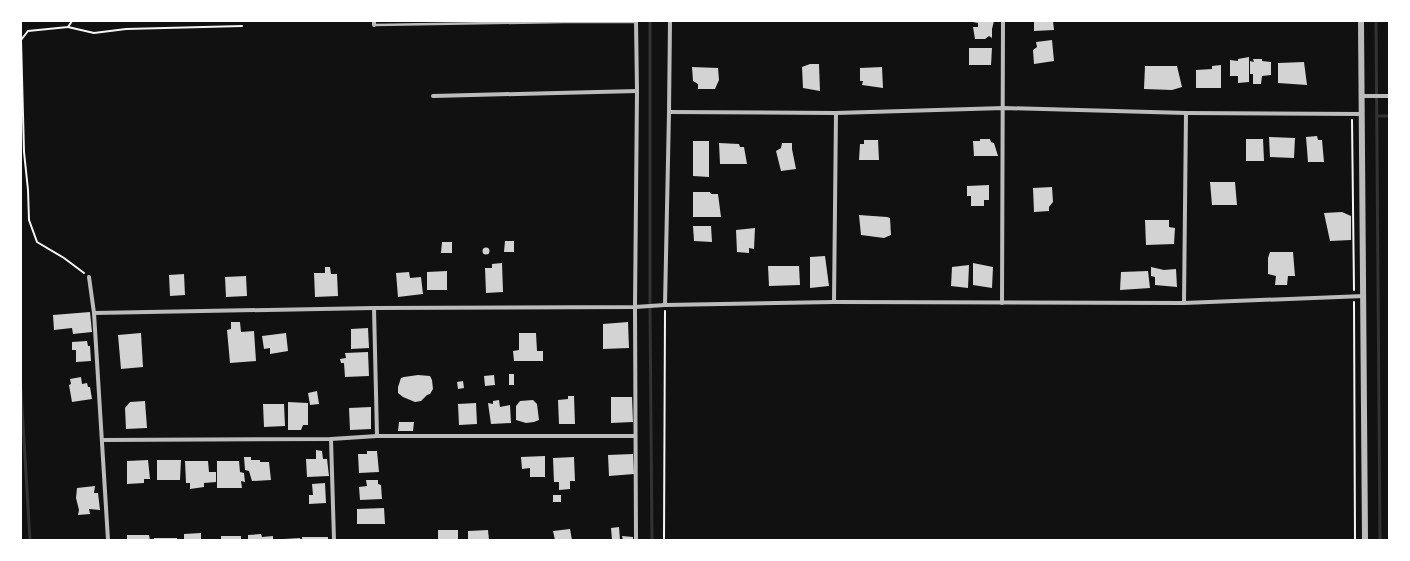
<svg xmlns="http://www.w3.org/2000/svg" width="1410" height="561" viewBox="0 0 1410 561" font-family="Lato,sans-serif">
<rect width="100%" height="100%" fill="#111"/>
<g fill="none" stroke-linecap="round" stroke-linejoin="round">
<g stroke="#333" stroke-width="3">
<polyline points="650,21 650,310 652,540"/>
<polyline points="1376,21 1380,540"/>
<polyline points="1377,116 1389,116"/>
<polyline points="21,391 30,540"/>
</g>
</g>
<g fill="#d3d3d3">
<polygon points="973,21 994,21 992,29 992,38 989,36 985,39 975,39 973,27 978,27 978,23 973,22"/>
<polygon points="1034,21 1053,21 1054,30 1034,31"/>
<polygon points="1052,40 1054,61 1034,64 1033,50 1037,47 1036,42"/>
<polygon points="969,48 992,48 991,65 969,65"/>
<polygon points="1249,57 1249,82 1238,83 1238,76 1230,76 1230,60 1238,61 1238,59"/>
<polygon points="1253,59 1262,59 1262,61 1271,62 1271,75 1262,76 1261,84 1253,84 1253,74 1250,74 1250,61 1254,62"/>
<polygon points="1304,62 1307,85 1278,83 1278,63"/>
<polygon points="810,64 819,64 820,91 803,88 802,67"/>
<polygon points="1221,65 1221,88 1196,88 1196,70 1212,69 1212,66"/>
<polygon points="1145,66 1177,66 1182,87 1172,90 1144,89"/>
<polygon points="692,67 718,68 719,80 715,89 698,89 698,84 693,81"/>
<polygon points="882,67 883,88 862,85 863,81 860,81 860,68"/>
<polygon points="1317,136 1318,140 1322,140 1324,162 1308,162 1306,137"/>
<polygon points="1269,137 1295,138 1294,158 1270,157"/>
<polygon points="980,139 990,139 991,142 994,143 998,156 974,156 973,141 980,141"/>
<polygon points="1246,139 1263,139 1264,161 1246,161"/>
<polygon points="864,140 878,140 879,160 859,160 860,144 864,144"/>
<polygon points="693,141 709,141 709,177 693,176"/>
<polygon points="719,143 739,144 740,147 744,147 747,164 720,164"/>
<polygon points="782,143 792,143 792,149 796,169 781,171 776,151 781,148"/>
<polygon points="1210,182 1235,182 1237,205 1212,205"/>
<polygon points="989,185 989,200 984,200 984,206 971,206 971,196 967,196 967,186"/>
<polygon points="1052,187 1053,202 1049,207 1049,211 1034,212 1033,188"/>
<polygon points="693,192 710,192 711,194 718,194 721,217 693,217"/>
<polygon points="1342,212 1351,216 1351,240 1330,241 1324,213"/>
<polygon points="859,215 887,217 890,218 891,235 884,238 861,235"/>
<polygon points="1145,220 1169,220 1169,227 1175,228 1174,244 1146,245"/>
<polygon points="693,226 711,226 712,242 694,241"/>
<polygon points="755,228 754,249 749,248 749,253 737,252 736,230"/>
<polygon points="505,241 514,241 514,252 504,252"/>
<polygon points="442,242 452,242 452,253 441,253"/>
<circle cx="486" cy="251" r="3.5"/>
<polygon points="1270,252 1293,252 1295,276 1288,276 1287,285 1275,285 1276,276 1268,274 1268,258"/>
<polygon points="825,256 829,286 810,288 810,257"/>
<polygon points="502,263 503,292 486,293 485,268 492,268 492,264"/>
<polygon points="973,263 993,267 992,288 973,285"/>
<polygon points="969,265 968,288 951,286 952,267"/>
<polygon points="768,266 799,266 800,285 769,286"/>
<polygon points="325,267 330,267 331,274 337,274 338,296 315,297 314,273 325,273"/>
<polygon points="1151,267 1164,270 1176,269 1177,287 1155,285 1155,277 1151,276"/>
<polygon points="447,271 447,290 427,290 427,272"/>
<polygon points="1148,271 1150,288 1120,290 1121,272"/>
<polygon points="409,272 410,278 421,277 423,294 398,297 396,273"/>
<polygon points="184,274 185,295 170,296 169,275"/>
<polygon points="246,276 247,296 226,297 225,277"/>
<polygon points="90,312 92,332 73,334 72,328 54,330 53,315"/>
<polygon points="231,322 240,322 241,332 254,331 256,361 230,363 227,330 231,329"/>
<polygon points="628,322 629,348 603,349 603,324"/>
<polygon points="368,328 369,348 351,349 351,329"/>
<polygon points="141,333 143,367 121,369 118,335"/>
<polygon points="286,333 288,351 270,354 270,348 264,349 262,336"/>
<polygon points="519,333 536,333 537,351 543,351 543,361 514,361 513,351 519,350"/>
<polygon points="87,341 88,346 90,346 91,361 76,362 76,350 72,350 72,342"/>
<polygon points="368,352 369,376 345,377 344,363 341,363 340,359 346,358 345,353"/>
<rect x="509" y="374" width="5" height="11"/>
<polygon points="418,375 430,376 432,380 433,389 430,394 427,395 421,401 415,402 403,397 398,393 398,387 401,378 404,377"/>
<polygon points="494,375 495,385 485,386 484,376"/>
<polygon points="81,377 82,384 87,383 88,387 90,387 92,399 72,402 69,385 71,384 70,379"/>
<polygon points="463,381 464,388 458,389 457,382"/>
<polygon points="317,391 319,404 310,405 308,393"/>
<polygon points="568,396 574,396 575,424 559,424 558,400 568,399"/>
<polygon points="611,397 632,397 633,422 611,423"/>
<polygon points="499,400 500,407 510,405 511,423 491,424 488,403 493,404 493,401"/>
<polygon points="533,400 537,404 539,420 534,422 526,423 516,420 516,406 520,401"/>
<polygon points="145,401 147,428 126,429 125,408 130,402"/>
<polygon points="288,402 308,403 308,425 303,425 301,430 288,430"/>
<polygon points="476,403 477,424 459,425 458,404"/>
<polygon points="263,404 284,404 285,426 264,427"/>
<polygon points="371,407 371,429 350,430 349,408"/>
<polygon points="399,422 414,422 413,431 398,431"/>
<polygon points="316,450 322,451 323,459 327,459 329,476 307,477 306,459 316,459"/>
<polygon points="367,451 377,451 379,472 359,473 358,454 367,454"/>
<polygon points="633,454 634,474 609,476 608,455"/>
<polygon points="545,456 545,477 530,477 530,468 522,469 521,457"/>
<polygon points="244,457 251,457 251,460 260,460 260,462 269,462 271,480 252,481 249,471 245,470"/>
<polygon points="574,457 575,481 570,481 570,489 559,490 559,482 554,482 553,458"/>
<polygon points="148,460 150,479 144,479 144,483 127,484 127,461"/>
<polygon points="157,460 181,460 180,480 157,480"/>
<polygon points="185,461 208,461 209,472 216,472 216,482 204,483 204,487 190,489 190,483 186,483"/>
<polygon points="217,461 239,461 240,472 244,473 245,482 241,481 242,488 217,488"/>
<polygon points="366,480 378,480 378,484 381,485 382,499 360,500 359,487 367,486"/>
<polygon points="325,483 326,503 309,504 309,495 313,495 312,484"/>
<polygon points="95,486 94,493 98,493 100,510 89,509 90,514 78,515 79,510 76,498 77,488"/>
<rect x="553" y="495" width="8" height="7"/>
<polygon points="384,508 385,524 357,524 357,509"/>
<polygon points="619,527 620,540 612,540 611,528"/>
<polygon points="570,529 572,540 555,540 553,531"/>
<rect x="438" y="530" width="20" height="10"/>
<polygon points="488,530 489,540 468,540 468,531"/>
<polygon points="201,533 201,540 184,540 184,534"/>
<polygon points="261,534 262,537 273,536 273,540 248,540 248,535"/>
<polygon points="127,535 149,535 150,540 127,540"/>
<rect x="221" y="536" width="20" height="4"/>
<polygon points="622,536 633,537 633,540 623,540"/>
<rect x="302" y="537" width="26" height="3"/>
<rect x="154" y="538" width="23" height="2"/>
<polygon points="300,538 300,540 285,540 284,539"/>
</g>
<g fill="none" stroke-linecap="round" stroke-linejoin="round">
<g stroke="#f5f5f5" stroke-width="2">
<polyline points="72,21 68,27 28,31 21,40 24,152 28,190 29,220 37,242 64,258 84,273"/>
<polyline points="68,27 94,33 126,29 242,26"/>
<polyline points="1352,120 1354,290"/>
<polyline points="1354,302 1355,540"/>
<polyline points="664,540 665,311"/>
</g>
<polyline stroke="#bcbcbc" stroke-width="2.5" points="374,25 564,22 636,22"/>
<g stroke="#bcbcbc" stroke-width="4">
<polyline points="374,21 374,25"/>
<polyline points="433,96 637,91"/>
<polyline points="1361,96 1389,96"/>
<polyline points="669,112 836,113 1004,108 1186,113 1362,114"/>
<polyline points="89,277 94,313 108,540"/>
<polyline points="834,302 836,113"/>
<polyline points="1002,303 1003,21"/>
<polyline points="1184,303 1186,113"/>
<polyline points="665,305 669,112 670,21"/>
<polyline points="374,308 377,436"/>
<polyline points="94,313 374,308 635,307 665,305 834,302 1184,303 1364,296"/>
<polyline points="331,439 334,540"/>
<polyline points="103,440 331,439 377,436 635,436"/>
<polyline points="636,540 635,307 637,91 636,21"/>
</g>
<polyline stroke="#bcbcbc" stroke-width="6" points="1361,21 1365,540"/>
</g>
<rect width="1410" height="561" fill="none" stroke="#ffffff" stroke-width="44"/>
</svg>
